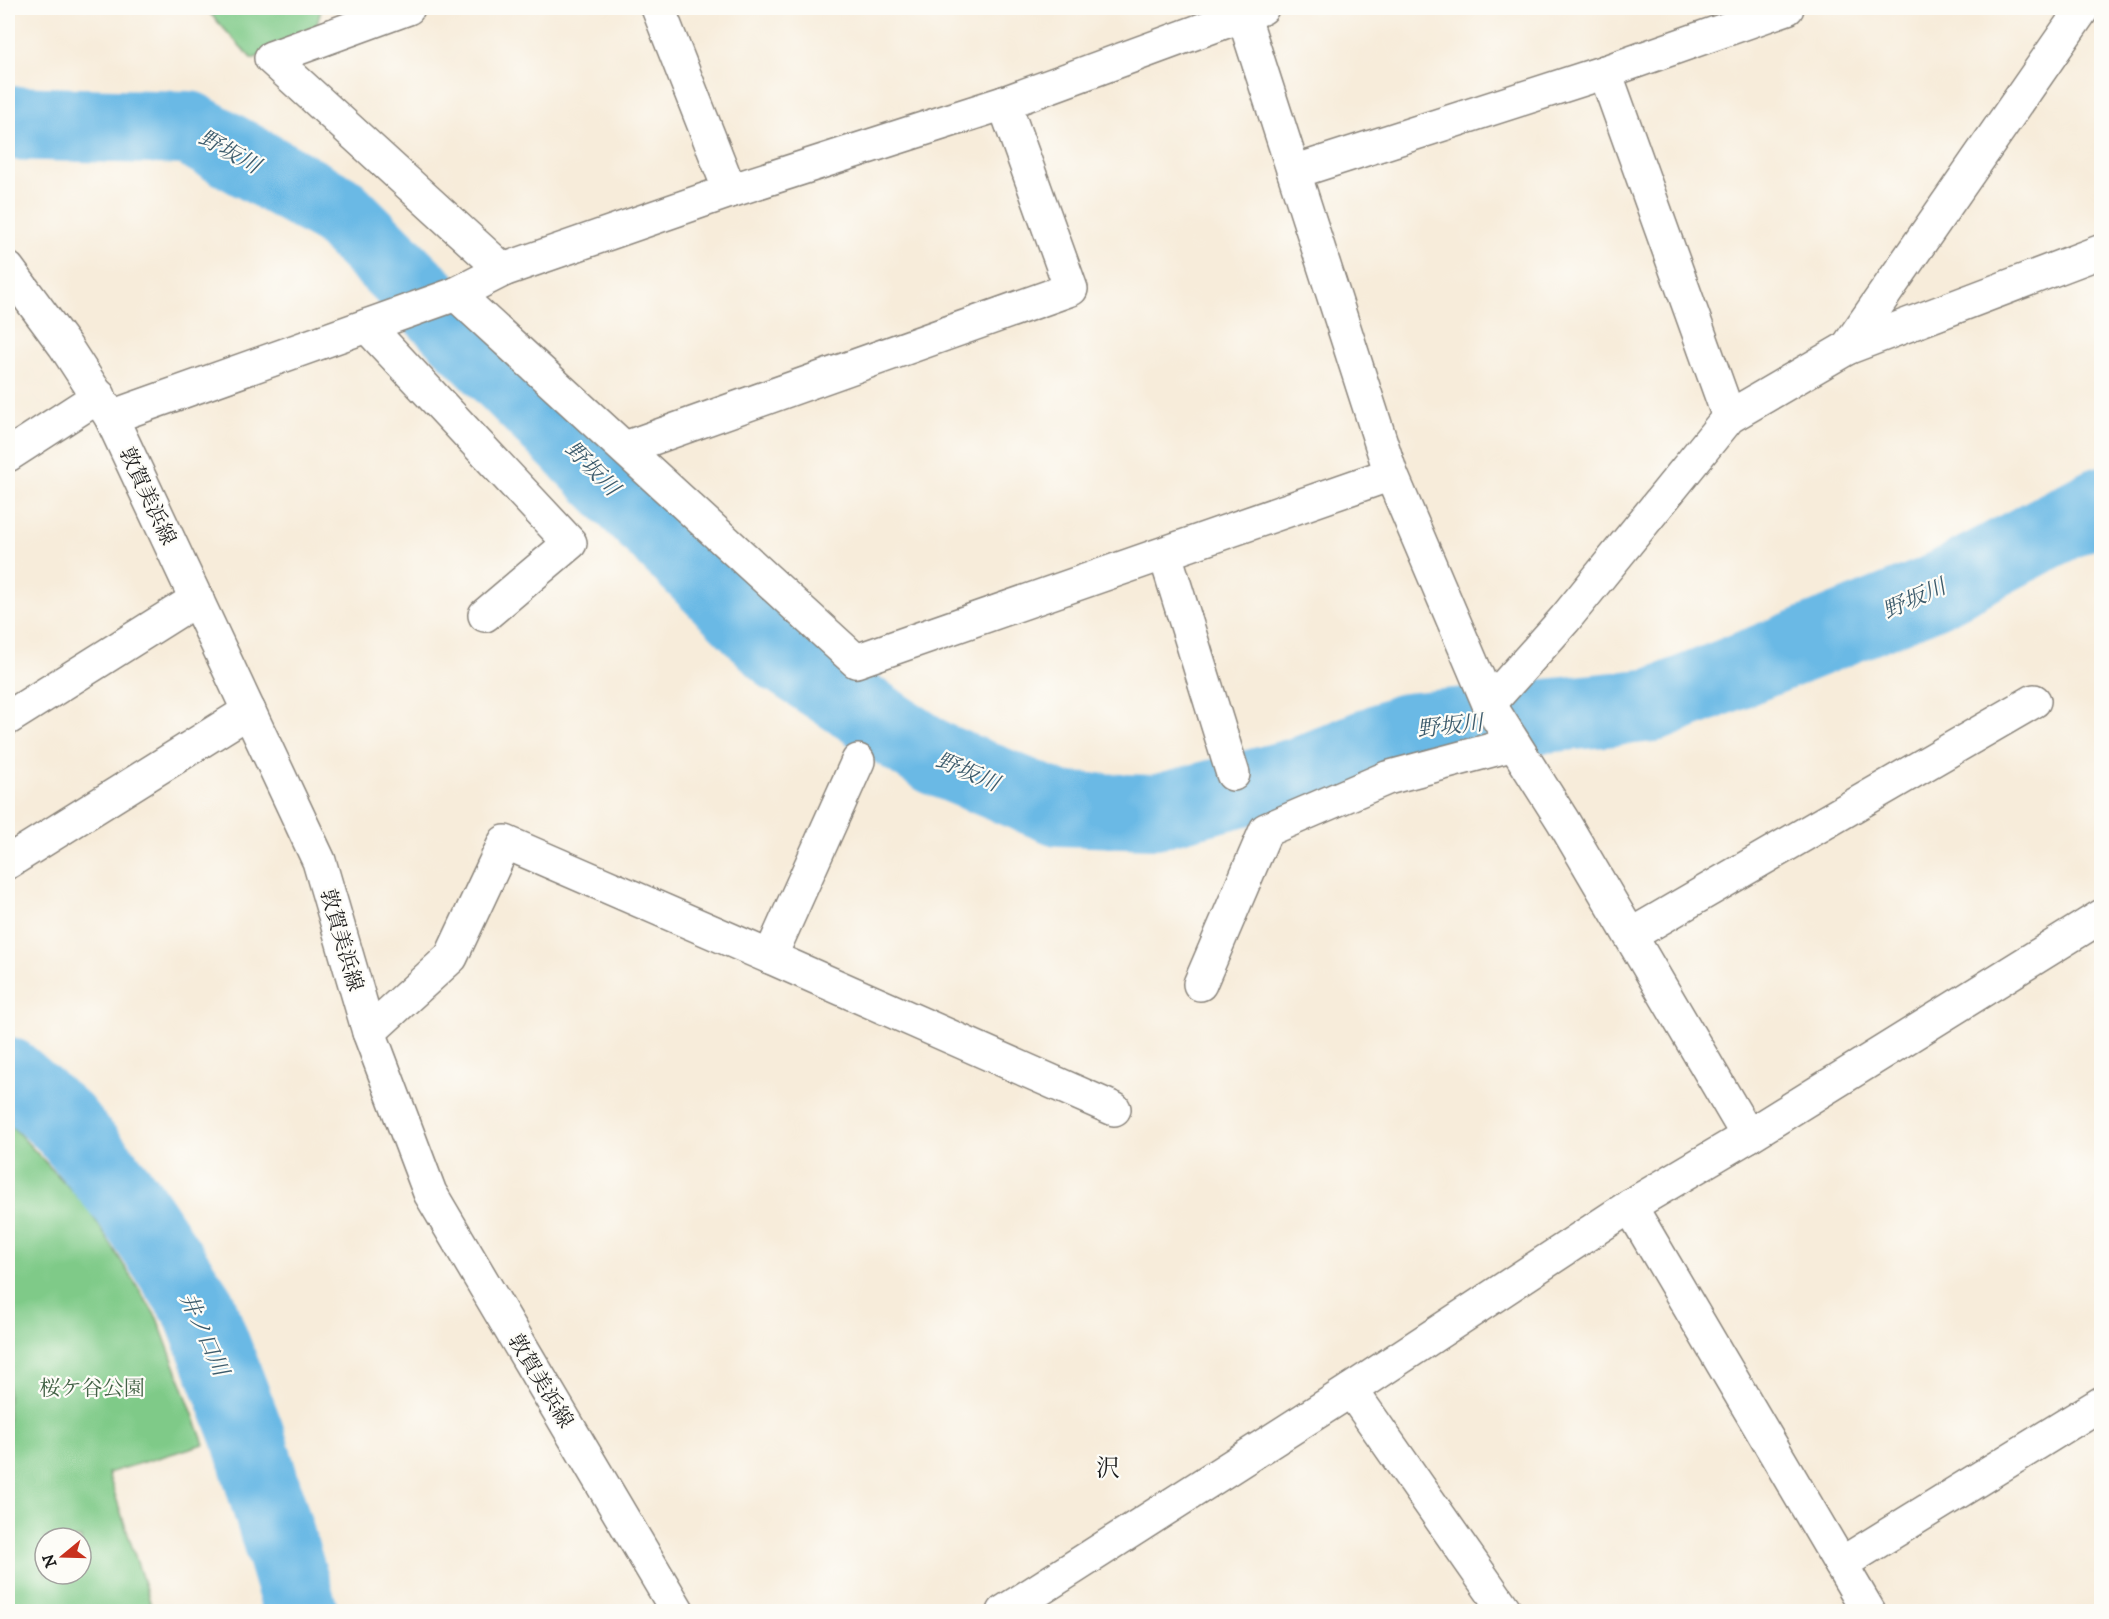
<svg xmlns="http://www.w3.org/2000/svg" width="2109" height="1619" viewBox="0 0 2109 1619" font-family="'IM FELL DW Pica','Noto Serif JP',serif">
<rect width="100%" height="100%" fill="#fdfcf7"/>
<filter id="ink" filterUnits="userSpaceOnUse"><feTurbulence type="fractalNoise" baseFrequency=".0167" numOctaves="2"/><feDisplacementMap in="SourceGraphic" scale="12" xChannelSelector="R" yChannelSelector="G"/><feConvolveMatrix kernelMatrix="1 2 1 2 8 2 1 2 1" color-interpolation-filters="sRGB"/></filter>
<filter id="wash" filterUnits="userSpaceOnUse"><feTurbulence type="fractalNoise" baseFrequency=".008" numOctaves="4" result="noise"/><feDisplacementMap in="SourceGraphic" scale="24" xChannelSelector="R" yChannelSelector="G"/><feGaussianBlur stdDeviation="1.35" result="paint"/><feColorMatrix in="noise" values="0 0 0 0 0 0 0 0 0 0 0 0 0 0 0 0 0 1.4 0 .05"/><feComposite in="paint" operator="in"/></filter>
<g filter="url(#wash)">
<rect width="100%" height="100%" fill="#f7ecda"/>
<g fill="#7fca88" stroke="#4e7352" stroke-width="1.5" fill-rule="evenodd">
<polygon points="205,8 320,8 321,10 314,35 252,59"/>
<path d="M 8,1122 L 88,1208 L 157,1318 L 204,1444 L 108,1473 L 153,1611 L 8,1611 ZM 45,1538 L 81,1538 L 81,1574 L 45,1574 Z"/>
</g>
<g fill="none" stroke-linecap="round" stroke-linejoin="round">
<g stroke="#6bb9e5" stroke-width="74">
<polyline points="8,123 189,128 339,212 783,657 935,758 1059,809 1155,812 1303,773 1406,730 1654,705 1932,593 2102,503"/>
<polyline points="8,1074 63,1122 128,1201 199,1308 247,1433 301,1612"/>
</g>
</g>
</g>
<g filter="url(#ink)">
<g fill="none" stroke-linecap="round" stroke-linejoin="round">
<g stroke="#8a847b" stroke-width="36">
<g id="minor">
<polyline points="408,8 271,58 503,270"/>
<polyline points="658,8 730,191"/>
<polyline points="1241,8 1391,474 1489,704 1563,821 1748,1136"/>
<polyline points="1605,72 1787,8"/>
<polyline points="1294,172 1605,72 1729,417"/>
<polyline points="456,294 856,661 1391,474"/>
<polyline points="367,326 570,543 485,615"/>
<polyline points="1847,348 2083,8"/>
<polyline points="111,417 456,294 503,270 730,191 1004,103 1262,8"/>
<polyline points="625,448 1071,289 1004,103"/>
<polyline points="8,455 99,396"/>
<polyline points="1165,554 1233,774"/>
<polyline points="1489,704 1565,619 1729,417 1847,348 2102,251"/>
<polyline points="8,718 197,599"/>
<polyline points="858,761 770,957 1114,1109"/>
<polyline points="8,862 249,711"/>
<polyline points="1631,935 2034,701"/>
<polyline points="1200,984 1266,830 1387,778 1514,744"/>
<polyline points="369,1032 451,957 505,842 770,957"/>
<polyline points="1630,1206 1869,1612"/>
<polyline points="1351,1390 1506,1612"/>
<polyline points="1841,1564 2102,1403"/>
<polyline points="1004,1612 1351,1390 1630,1206 1748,1136 2102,916"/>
</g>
</g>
<g stroke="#8a847b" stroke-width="36">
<polyline id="major" points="8,269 65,346 111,417 319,861 369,1032 430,1193 678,1612"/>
</g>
<use href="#minor" stroke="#fff" stroke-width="33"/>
<use href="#major" stroke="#fff" stroke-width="33"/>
</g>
</g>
<g text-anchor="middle" stroke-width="4.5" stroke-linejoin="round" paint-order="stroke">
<g font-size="21" fill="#1c1c1c" stroke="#fdfcf7">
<text transform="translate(148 496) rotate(65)" y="7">敦賀美浜線</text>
<text transform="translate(342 940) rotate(74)" y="7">敦賀美浜線</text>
<text transform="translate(541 1381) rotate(59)" y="7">敦賀美浜線</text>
</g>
<g font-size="21" fill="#446247" stroke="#fdfcf7">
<text x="92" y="1395">桜ケ谷公園</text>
</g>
<g font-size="22" font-style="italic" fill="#3c5b6c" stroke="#fdfcf7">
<text transform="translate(230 151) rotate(29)" y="8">野坂川</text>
<text transform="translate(593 468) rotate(45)" y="8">野坂川</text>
<text transform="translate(1914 598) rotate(-24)" y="8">野坂川</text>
<text transform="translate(1450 725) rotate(-6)" y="8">野坂川</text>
<text transform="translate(968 771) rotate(23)" y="8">野坂川</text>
<text transform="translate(205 1334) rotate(66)" y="8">井ノ口川</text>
</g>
<g font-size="24" fill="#1c1c1c" stroke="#fdfcf7">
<text x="1108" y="1476">沢</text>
</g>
</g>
<rect width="2109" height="1619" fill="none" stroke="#fdfcf7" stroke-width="30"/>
<g transform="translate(63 1556) rotate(251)"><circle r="28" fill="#fdfcf7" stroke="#a3a29f" stroke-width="1.5"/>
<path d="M0-4.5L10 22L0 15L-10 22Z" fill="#c8321e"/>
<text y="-9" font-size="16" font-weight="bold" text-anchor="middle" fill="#1c1c1c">N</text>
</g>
</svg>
